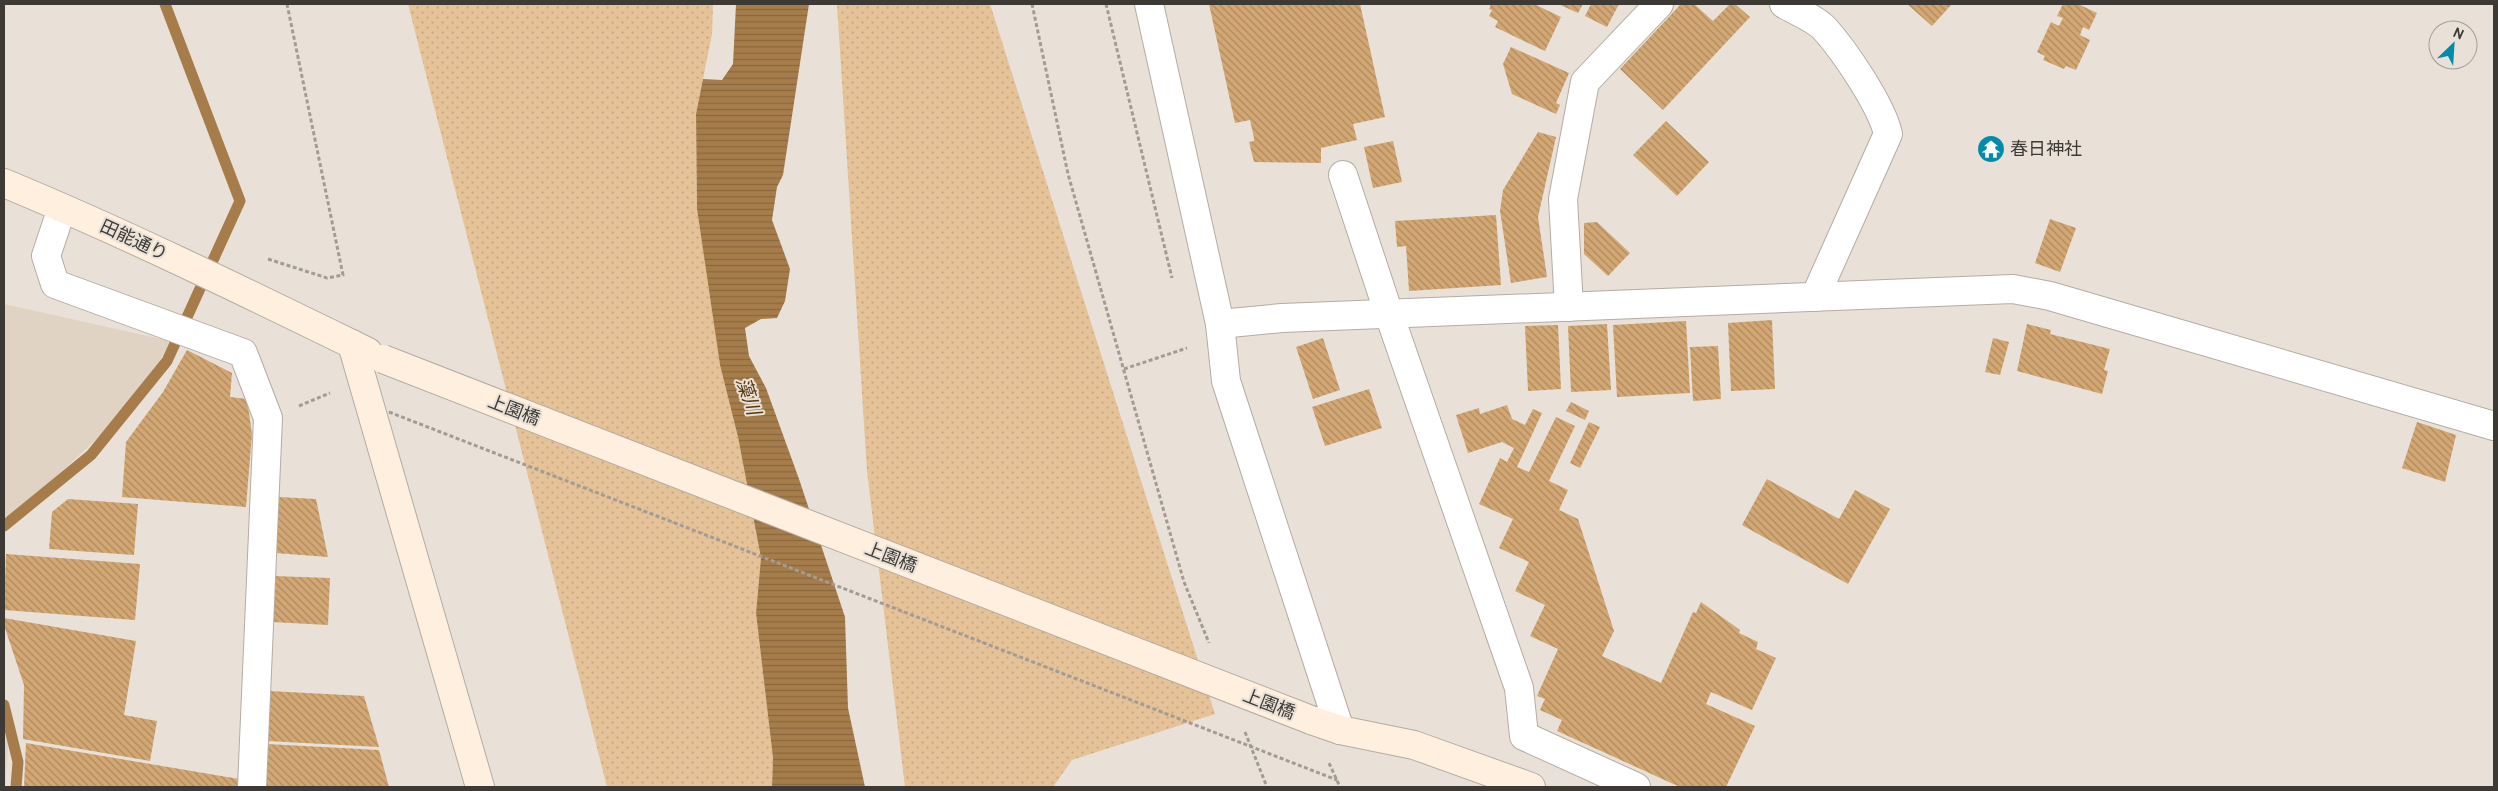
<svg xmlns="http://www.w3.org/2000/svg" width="2498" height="791" viewBox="0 0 2498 791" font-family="Cabin,'Noto Sans JP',sans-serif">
<defs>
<pattern id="grass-dots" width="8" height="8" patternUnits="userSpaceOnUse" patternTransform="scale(1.25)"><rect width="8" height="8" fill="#e5c298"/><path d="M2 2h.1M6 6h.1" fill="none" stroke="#c5a784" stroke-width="1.8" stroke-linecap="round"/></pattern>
<pattern id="water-rules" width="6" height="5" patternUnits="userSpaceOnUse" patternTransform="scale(1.25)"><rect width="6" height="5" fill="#a67d4a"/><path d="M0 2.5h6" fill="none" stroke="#88673e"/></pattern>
<pattern id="building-back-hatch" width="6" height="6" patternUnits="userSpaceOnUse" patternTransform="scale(1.25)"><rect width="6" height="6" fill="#d2a773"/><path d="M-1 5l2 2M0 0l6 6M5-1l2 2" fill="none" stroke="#ac895f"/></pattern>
</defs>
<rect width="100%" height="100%" fill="#e9e1d7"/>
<g fill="#e1d3c3">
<polygon points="4,304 170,341 143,395 4,526"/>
<polygon points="4,696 10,720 5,787 4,787"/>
</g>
<g fill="url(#grass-dots)">
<polygon points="408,4 713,4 712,34 696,114 697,209 720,365 738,437 761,559 756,613 773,758 772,787 607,787"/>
<polygon points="837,4 990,4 1215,714 1072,760 1053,787 905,787 867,471"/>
</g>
<polygon fill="url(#water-rules)" points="736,4 809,4 783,175 777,187 772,220 790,269 785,301 777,318 761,319 745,328 749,356 766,388 799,479 845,617 848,708 865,787 772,787 773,758 756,613 761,558 738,437 720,365 697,209 696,114 703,79 722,80 733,64"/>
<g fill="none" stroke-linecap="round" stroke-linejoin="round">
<g stroke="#a67d4a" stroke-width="11">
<polyline points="4,526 91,455 167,361 240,201 165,4"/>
<polyline points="4,705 18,762 16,787"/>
</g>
</g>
<g fill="url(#building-back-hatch)">
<polygon points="1209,4 1360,4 1385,117 1353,124 1357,140 1321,148 1321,163 1254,162 1249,142 1254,141 1254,138 1250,120 1235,123"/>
<polygon points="1491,4 1534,4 1561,17 1545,51 1495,27 1498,21 1489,16 1492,10 1489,9"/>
<polygon points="1558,4 1583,4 1578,13"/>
<polygon points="1591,4 1619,4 1607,27 1585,16"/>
<polygon points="1681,4 1694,4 1713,21 1730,4 1735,4 1750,17 1663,110 1620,69"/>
<polygon points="1907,4 1952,4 1932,26"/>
<polygon points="2063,4 2078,4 2097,13 2089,30 2083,27 2080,35 2090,40 2076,70 2066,66 2064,69 2043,60 2045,56 2037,52 2051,22 2059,26 2063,18 2057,16"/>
<polygon points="1511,47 1569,73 1556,103 1560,105 1556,114 1512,94 1503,64"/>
<polygon points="1666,121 1709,162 1677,196 1633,155"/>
<polygon points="1538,132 1556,137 1538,217 1547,277 1511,283 1500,211 1503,190"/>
<polygon points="1393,141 1402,182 1373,188 1364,147"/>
<polygon points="1496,215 1501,285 1409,291 1406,246 1397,247 1395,221"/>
<polygon points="2050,219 2076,228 2060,272 2035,263"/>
<polygon points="1597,222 1630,253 1608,276 1584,254 1584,223"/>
<polygon points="1772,320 1775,389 1731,391 1728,323"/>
<polygon points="1686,321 1690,393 1617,397 1613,325"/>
<polygon points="1607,324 1611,390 1571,392 1568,326"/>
<polygon points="2027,324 2051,330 2050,334 2110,349 2104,370 2108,371 2102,394 2017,371"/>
<polygon points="1558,325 1561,389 1528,391 1525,326"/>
<polygon points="1323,338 1340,390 1313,399 1296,347"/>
<polygon points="1993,338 2009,342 2000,375 1985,372"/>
<polygon points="1718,346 1721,399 1693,401 1690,347"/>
<polygon points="187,350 232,373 230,397 247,399 252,434 246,507 122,497 126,442 163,392"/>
<polygon points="1369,389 1382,428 1325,446 1312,407"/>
<polygon points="1571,402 1589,411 1585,420 1566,411"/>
<polygon points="1507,405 1512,419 1525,425 1533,409 1542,413 1517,467 1529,472 1556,417 1575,426 1549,481 1568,490 1559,510 1578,519 1614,631 1602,656 1661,683 1693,612 1696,613 1701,602 1740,630 1739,633 1758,642 1756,649 1776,658 1752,710 1711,692 1706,704 1755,726 1726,787 1680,787 1557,731 1562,720 1540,710 1545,699 1537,696 1558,649 1530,636 1545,605 1515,591 1529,562 1499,548 1513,519 1479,504 1500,458 1507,462 1514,448 1502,442 1468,453 1456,415 1479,408 1480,414"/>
<polygon points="1589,422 1600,427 1580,468 1570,463"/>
<polygon points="2417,422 2456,435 2445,482 2402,468"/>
<polygon points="1767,479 1839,519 1855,490 1890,509 1848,584 1742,525"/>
<polygon points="279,497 316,499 328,557 275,553"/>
<polygon points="68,499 138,504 134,555 49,549 52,512"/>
<polygon points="6,554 140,564 135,620 4,610"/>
<polygon points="274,576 330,578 328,625 272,622"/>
<polygon points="4,618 136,641 124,715 157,721 150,761 23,739 24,685 4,625"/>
<polygon points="270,691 364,696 379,747 267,741"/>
<polygon points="26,743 239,779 237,787 24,787"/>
<polygon points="267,744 379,750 389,787 264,787"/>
</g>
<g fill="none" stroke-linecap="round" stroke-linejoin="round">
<g stroke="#b4aca2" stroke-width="30">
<g id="street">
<polyline points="1149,4 1220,324 1226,381 1340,730"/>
<path d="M 1784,4 C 1796,11 1814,18 1824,28 C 1844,50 1882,106 1888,134 L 1815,297"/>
<polyline points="1343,175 1389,314 1519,688 1524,736 1636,787"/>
<polyline points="62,208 46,256 55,284 243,353 268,418 252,787"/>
<polyline points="1569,307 1563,199 1585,82 1659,4"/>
<polyline points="1220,324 1282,318 2013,289 2050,296 2494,426"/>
</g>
</g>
<g stroke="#b4aca2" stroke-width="30">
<g id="secondary">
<path d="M 4,183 C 127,234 247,293 368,352"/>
<polyline points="352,344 480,787"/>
<polyline points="1311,720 1340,730 1414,745 1531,787"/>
</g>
</g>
<g stroke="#a29c95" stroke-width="3" stroke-dasharray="4 2.5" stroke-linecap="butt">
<polyline points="1032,4 1068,174 1184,582 1209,643"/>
<polyline points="1106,4 1172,278"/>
<polyline points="268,259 327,278 343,275 287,4"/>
<polyline points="1124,369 1187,348"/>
<polyline points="299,406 330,393"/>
<polyline points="1245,732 1267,787"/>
<polyline points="1329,763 1340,787"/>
</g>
<use href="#street" stroke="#fff" stroke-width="28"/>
<use href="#secondary" stroke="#feefde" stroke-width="28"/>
<g stroke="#b4aca2" stroke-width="30" stroke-linecap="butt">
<polyline id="secondary-bridge" points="383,359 1311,720"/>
</g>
<polyline stroke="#a29c95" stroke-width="3" stroke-dasharray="4 2.5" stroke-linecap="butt" points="389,412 1337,780"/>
<use href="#secondary-bridge" stroke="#feefde" stroke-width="28"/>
</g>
<defs>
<g id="temple-disc" transform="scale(1.4375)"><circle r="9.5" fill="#038bab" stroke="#e9e1d7"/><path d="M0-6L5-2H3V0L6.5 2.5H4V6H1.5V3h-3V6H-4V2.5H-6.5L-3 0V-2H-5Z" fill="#fff"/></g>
</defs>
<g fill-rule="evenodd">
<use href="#temple-disc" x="1991" y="149"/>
</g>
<g text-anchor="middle" stroke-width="4" stroke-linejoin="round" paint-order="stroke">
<g font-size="18" fill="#3d3a36" stroke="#e9e1d7" text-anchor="start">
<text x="2010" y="155">春日神社</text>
</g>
<g font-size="18" fill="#3d3a36" stroke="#e9e1d7">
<text transform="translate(134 240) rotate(25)" y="6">田能通り</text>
<text transform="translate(514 410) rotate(21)" y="6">上園橋</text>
<text transform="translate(891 557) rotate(21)" y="6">上園橋</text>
<text transform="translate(1269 704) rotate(21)" y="6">上園橋</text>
</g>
<g font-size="19" font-style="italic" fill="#583a11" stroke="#e9e1d7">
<text transform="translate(749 396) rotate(71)" y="7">藻川</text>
</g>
</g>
<rect width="2498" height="791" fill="none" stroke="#3d3a36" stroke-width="10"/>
<g transform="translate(2453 45) rotate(25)"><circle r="24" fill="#e9e1d7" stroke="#a49e97"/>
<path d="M0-4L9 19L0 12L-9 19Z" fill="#038bab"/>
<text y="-8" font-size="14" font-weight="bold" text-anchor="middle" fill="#3d3a36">N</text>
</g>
</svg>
